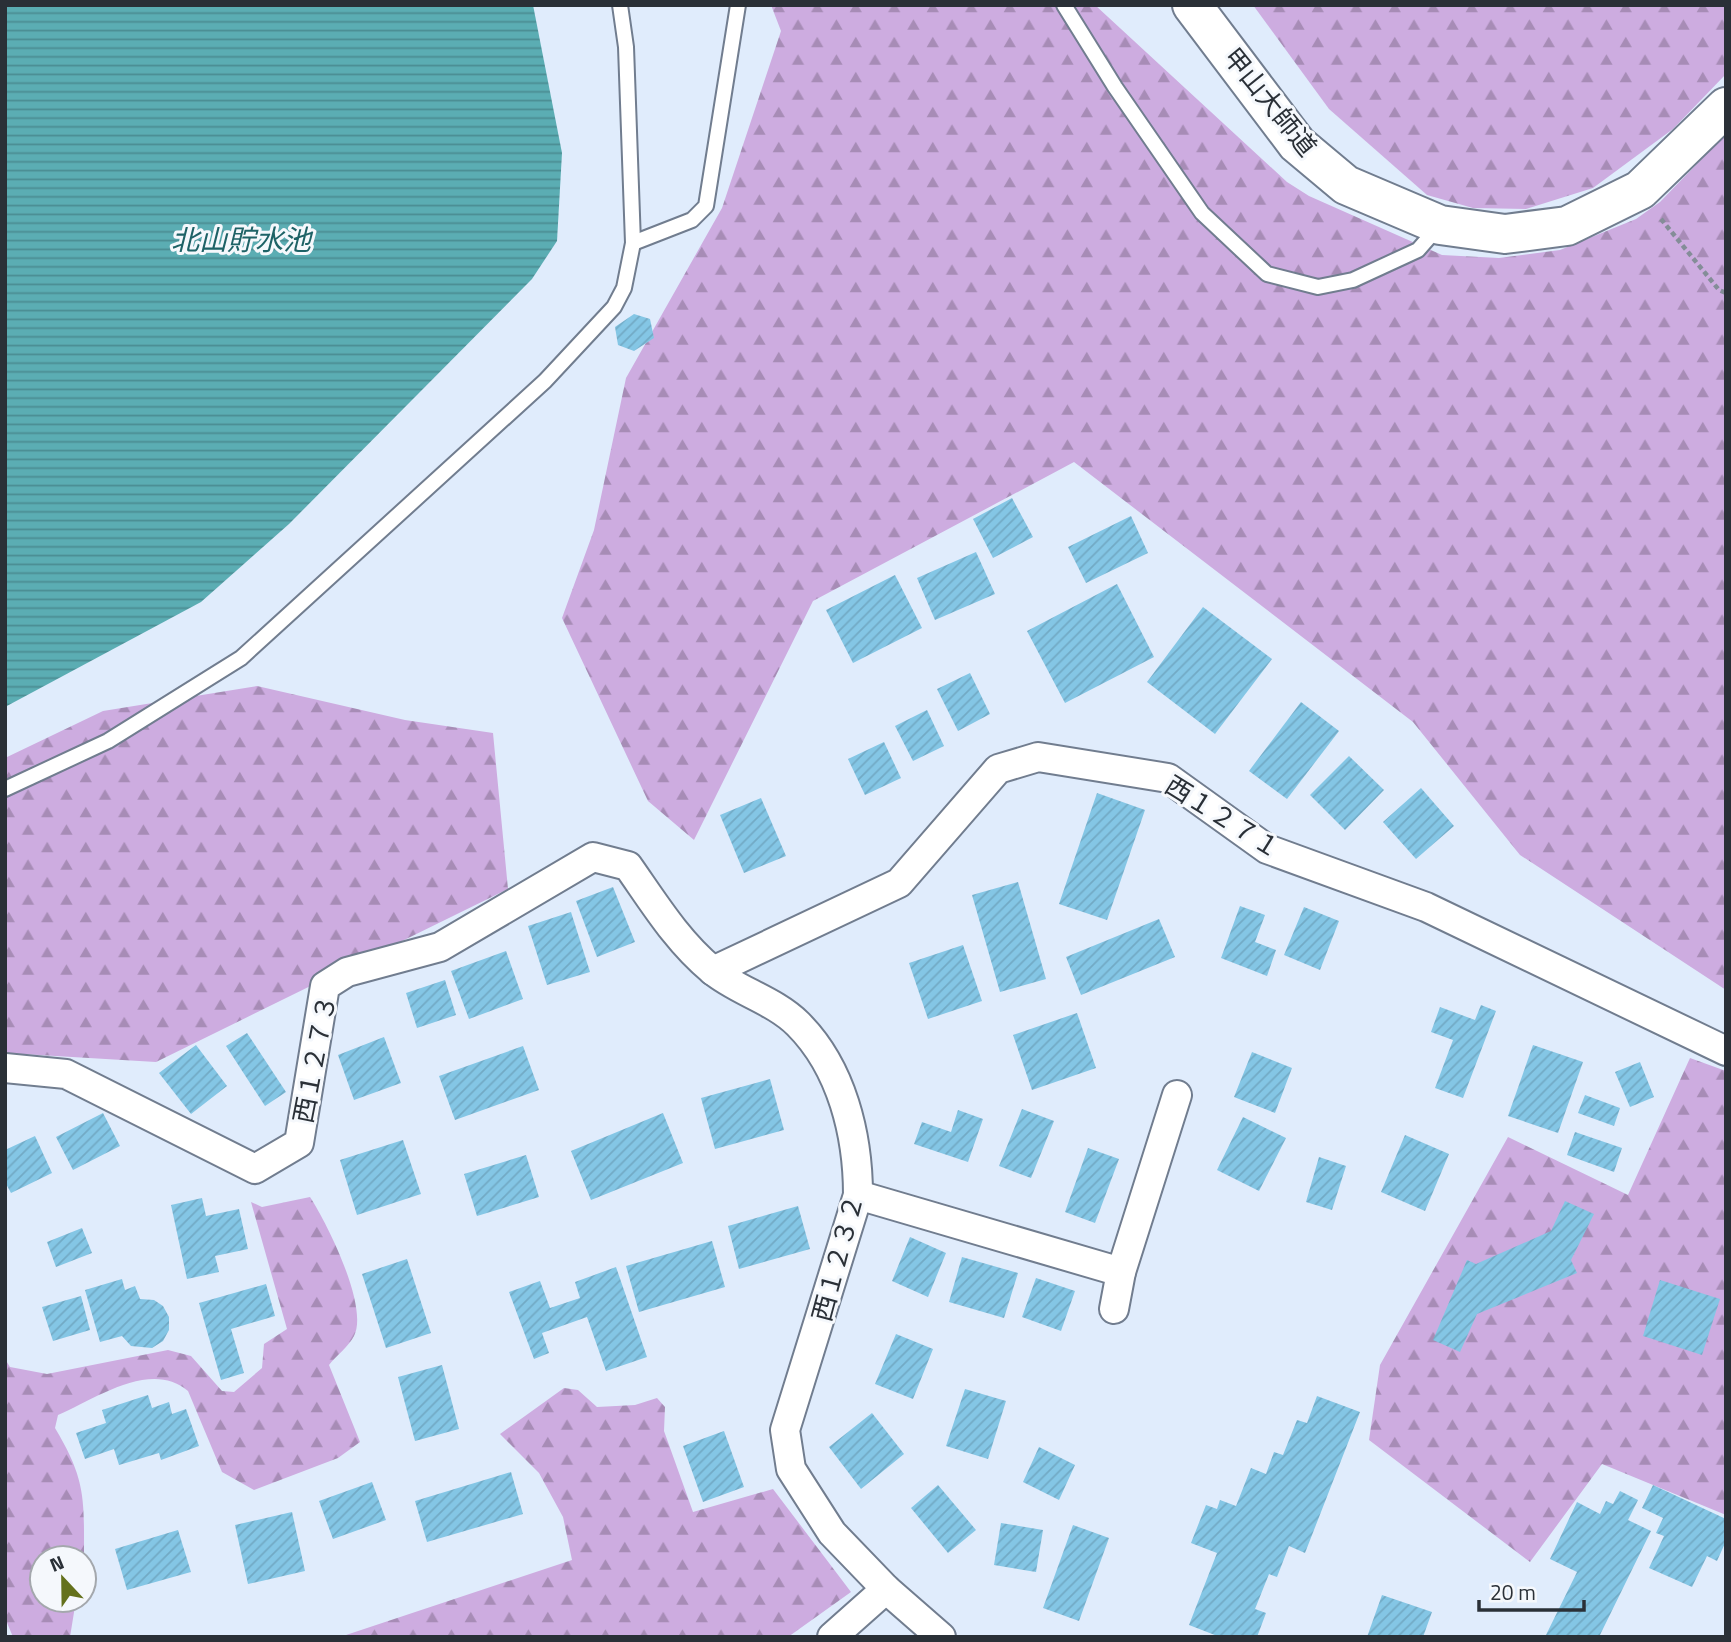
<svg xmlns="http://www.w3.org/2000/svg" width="1731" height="1642" viewBox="0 0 1731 1642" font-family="'Titillium Web','Noto Sans JP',sans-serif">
<defs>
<pattern id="forest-firs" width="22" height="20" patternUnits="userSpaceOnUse" patternTransform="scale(1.75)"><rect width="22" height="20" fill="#cdace0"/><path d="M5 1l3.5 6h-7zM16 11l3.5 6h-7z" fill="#a78cb6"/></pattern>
<pattern id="water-rules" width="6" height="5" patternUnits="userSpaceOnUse" patternTransform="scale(1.75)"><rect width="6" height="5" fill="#5badb3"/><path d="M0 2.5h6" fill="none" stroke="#4b8d92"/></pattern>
<pattern id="building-hatch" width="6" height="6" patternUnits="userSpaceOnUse" patternTransform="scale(1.75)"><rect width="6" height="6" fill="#84c6e5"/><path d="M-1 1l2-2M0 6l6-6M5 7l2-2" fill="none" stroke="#72aac5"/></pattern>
</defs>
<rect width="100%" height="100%" fill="#e0ecfc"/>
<g fill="url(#forest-firs)">
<polygon points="771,5 1095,5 1287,182 1309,196 1442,255 1499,258 1560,250 1636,219 1660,202 1726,134 1726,990 1520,855 1413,722 1074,462 813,601 694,840 648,801 562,618 594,530 626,378 722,208 781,31"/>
<polygon points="1253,5 1726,5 1726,74 1673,129 1593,188 1526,209 1473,208 1427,195 1329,109"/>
<polygon points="257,686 405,720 493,733 508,889 156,1062 5,1053 5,758 103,711"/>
<polygon points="1690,1058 1726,1071 1726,1515 1602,1464 1530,1562 1369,1440 1380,1365 1508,1137 1628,1195"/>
<path d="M 310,1197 C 327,1223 369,1307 354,1336 C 349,1346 336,1356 329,1365 L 360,1442 L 338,1458 L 254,1490 L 222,1472 L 188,1391 C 151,1359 95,1399 58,1415 L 55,1428 C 86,1480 84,1498 84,1557 L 42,1558 L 42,1600 L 76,1600 L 70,1637 L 13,1637 L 5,1618 L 5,1359 L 10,1367 L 47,1374 L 168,1350 L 191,1356 L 222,1391 L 234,1392 L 262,1368 L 264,1344 L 287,1329 L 251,1202 L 262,1207 Z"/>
<polygon points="564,1388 578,1390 597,1407 635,1405 657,1398 665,1407 664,1431 693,1512 773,1489 851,1592 788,1637 340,1637 572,1560 563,1517 539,1473 500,1434"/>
</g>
<polygon fill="url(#water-rules)" points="5,5 533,5 562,153 557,241 532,279 289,524 201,602 5,707"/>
<g fill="url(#building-hatch)">
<polygon points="634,314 650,319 654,338 634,351 618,345 615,327"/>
<polygon points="1012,498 1033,537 993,558 973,519"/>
<polygon points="1131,516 1148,553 1086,583 1068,547"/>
<polygon points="976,552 995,594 935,620 917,578"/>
<polygon points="895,575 922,628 853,663 826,610"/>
<polygon points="1117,584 1154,657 1065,703 1027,631"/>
<polygon points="1203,607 1272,659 1215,734 1147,682"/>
<polygon points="970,673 990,714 958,731 937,689"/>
<polygon points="1301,702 1339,731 1287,799 1249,771"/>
<polygon points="927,710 944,746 913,761 895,726"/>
<polygon points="884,742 901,778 865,795 848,759"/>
<polygon points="1349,756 1384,790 1345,830 1310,795"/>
<polygon points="1421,788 1454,826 1416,859 1383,822"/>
<polygon points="1097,793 1145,810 1107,920 1059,904"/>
<polygon points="761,798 786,856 744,873 720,815"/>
<polygon points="1018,882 1046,979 1000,992 972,895"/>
<polygon points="613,887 635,942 597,957 576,901"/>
<polygon points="1240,906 1265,915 1255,942 1276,950 1267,976 1221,958"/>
<polygon points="1304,907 1339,921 1320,970 1284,955"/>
<polygon points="571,912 590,972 547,985 528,926"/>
<polygon points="1159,919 1175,957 1081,995 1066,957"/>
<polygon points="963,945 982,1001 928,1019 909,963"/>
<polygon points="506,951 523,999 469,1019 451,971"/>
<polygon points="445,980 456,1015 417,1028 406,993"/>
<polygon points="1481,1005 1496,1011 1463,1098 1435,1088 1453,1040 1431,1032 1440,1007 1475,1020"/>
<polygon points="1077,1013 1096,1068 1032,1090 1013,1035"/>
<polygon points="247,1033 286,1092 265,1106 226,1046"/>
<polygon points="384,1037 401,1083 354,1100 338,1055"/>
<polygon points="196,1045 227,1086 191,1114 159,1073"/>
<polygon points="1533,1045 1583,1062 1558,1133 1508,1116"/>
<polygon points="523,1046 539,1090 455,1120 439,1076"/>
<polygon points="1252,1052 1292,1068 1275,1113 1234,1097"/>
<polygon points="1640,1062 1654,1097 1630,1107 1615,1072"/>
<polygon points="770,1079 784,1130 715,1149 701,1098"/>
<polygon points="1585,1095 1620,1108 1614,1126 1578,1113"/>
<polygon points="1022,1109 1054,1121 1031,1178 999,1166"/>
<polygon points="958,1110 983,1119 968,1162 914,1144 922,1122 951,1132"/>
<polygon points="103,1113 120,1146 73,1170 56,1137"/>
<polygon points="663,1113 683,1163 591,1200 571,1151"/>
<polygon points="1243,1117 1286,1138 1259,1191 1217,1170"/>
<polygon points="1575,1132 1622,1148 1614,1172 1567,1155"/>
<polygon points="1405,1135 1449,1154 1425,1211 1381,1192"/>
<polygon points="35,1136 52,1173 11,1193 5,1182 5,1150"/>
<polygon points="403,1140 421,1194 357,1215 340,1160"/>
<polygon points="1088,1148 1119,1159 1095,1223 1065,1212"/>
<polygon points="526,1155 539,1197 477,1216 464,1174"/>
<polygon points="1319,1157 1346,1166 1332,1210 1306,1202"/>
<polygon points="202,1198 206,1216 239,1209 248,1249 215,1256 219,1272 187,1279 171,1205"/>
<polygon points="1565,1201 1594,1214 1571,1260 1577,1273 1477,1314 1460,1352 1433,1340 1467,1260 1476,1264 1551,1231"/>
<polygon points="798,1206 810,1249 739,1269 728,1226"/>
<polygon points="82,1228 92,1253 56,1267 47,1242"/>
<polygon points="910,1237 946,1253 928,1297 892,1281"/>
<polygon points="712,1241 725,1287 639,1312 626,1266"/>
<polygon points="962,1257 1018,1273 1004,1318 949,1302"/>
<polygon points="407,1259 431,1333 386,1348 362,1274"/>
<polygon points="616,1267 647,1357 606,1371 587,1317 542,1333 549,1353 534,1359 509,1292 540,1281 550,1308 580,1298 575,1282"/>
<polygon points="1036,1278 1075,1291 1061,1331 1022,1317"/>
<polygon points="122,1279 125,1290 135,1286 140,1299 154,1300 163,1306 169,1317 169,1330 163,1341 152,1348 131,1346 122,1336 100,1342 85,1290"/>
<polygon points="1660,1280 1720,1299 1702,1355 1643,1336"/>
<polygon points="266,1284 275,1316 231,1329 244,1373 221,1380 199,1303"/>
<polygon points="81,1296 90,1330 53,1341 42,1307"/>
<polygon points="896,1334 933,1349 913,1399 875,1384"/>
<polygon points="442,1365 459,1429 415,1441 398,1377"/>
<polygon points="965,1389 1006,1401 988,1459 946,1446"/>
<polygon points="148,1395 152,1408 169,1402 172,1414 186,1409 199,1446 161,1460 159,1453 119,1465 114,1449 85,1459 76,1433 106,1423 102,1410"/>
<polygon points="1317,1396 1360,1412 1305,1553 1289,1546 1277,1577 1269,1574 1255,1609 1266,1613 1257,1637 1220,1637 1189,1625 1217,1553 1191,1543 1206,1505 1217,1509 1220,1500 1236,1506 1251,1468 1266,1474 1274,1452 1283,1455 1297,1420 1307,1423"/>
<polygon points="872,1413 904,1454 861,1489 829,1447"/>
<polygon points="724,1431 744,1487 703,1502 683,1446"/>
<polygon points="1039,1447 1075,1465 1059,1500 1023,1482"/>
<polygon points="511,1472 523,1514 427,1542 415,1501"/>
<polygon points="372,1482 386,1520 333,1539 319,1501"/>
<polygon points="938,1485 976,1530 948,1553 911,1508"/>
<polygon points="1653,1485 1726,1519 1726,1541 1717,1561 1707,1556 1692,1587 1649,1568 1664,1536 1656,1533 1663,1518 1642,1508"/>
<polygon points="1620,1491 1638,1500 1628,1520 1651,1531 1599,1637 1545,1637 1577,1572 1550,1559 1577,1502 1600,1514 1606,1501 1613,1504"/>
<polygon points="292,1512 305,1571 248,1584 235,1525"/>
<polygon points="1001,1523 1043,1530 1036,1572 994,1565"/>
<polygon points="1073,1525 1109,1538 1079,1621 1043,1608"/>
<polygon points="178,1530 191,1572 127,1590 115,1549"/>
<polygon points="1382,1595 1432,1612 1423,1637 1367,1637"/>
</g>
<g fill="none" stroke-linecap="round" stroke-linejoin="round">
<g stroke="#717d8f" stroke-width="18">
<g id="lane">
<polyline points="1064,5 1115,87 1202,213 1267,274 1318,287 1353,280 1418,250 1439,226"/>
<polyline points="633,243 692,220 706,206 738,5"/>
<polyline points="5,789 108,741 241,658 545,381 614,307 624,288 633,243 626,47 620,5"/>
</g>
</g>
<g stroke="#717d8f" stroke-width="32">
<g id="street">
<polyline points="713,971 899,883 998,769 1038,757 1168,778 1267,849 1426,907 1726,1051"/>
<path d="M 5,1068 L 66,1074 L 255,1169 L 299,1143 L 325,986 L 347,972 L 440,947 L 593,857 L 628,866 C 654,903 677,941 712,970 C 737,991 774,1000 798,1024 C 842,1068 858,1135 858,1195 L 785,1430 L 791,1469 L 832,1533 L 886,1589 L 941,1637"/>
<polyline points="858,1195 1121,1272"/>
<polyline points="1114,1309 1121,1272 1177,1095"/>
<polyline points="832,1637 886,1589"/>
</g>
</g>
<g stroke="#717d8f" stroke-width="42">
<polyline id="secondary" points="1192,5 1297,144 1346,185 1440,225 1505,234 1567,226 1640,190 1726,107"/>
</g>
<polyline stroke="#848d98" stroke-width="4.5" stroke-dasharray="5 3.5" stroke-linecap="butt" points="1661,219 1719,290 1726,293"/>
<use href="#lane" stroke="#fff" stroke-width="14"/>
<use href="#street" stroke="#fff" stroke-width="28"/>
<use href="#secondary" stroke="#fff" stroke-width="38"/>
</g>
<g text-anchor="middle" stroke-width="6" stroke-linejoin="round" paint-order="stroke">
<g font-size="26" fill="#2a3037" stroke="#f5f8fc">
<text transform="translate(1270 102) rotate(51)" y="9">甲山大師道</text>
<text transform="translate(1223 817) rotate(32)" y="9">西１２７１</text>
<text transform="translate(315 1059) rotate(-79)" y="9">西１２７３</text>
<text transform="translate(838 1258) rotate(-75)" y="9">西１２３２</text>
</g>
<g font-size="28" font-style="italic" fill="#1e6266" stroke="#f5f8fc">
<text x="241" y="250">北山貯水池</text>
</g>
</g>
<rect width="1731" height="1642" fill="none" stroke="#2a3037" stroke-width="14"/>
<g transform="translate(63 1579) rotate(338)"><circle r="33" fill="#f5f8fc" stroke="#a4a8ad" stroke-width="2"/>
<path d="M0-5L12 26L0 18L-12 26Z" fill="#64711c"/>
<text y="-10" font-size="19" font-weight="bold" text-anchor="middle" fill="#2a3037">N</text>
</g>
<path d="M1479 1600v10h105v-10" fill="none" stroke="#2a3037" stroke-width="3.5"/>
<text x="1490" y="1600" font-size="21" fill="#2a3037" stroke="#f5f8fc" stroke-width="5" paint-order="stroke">20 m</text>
</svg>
